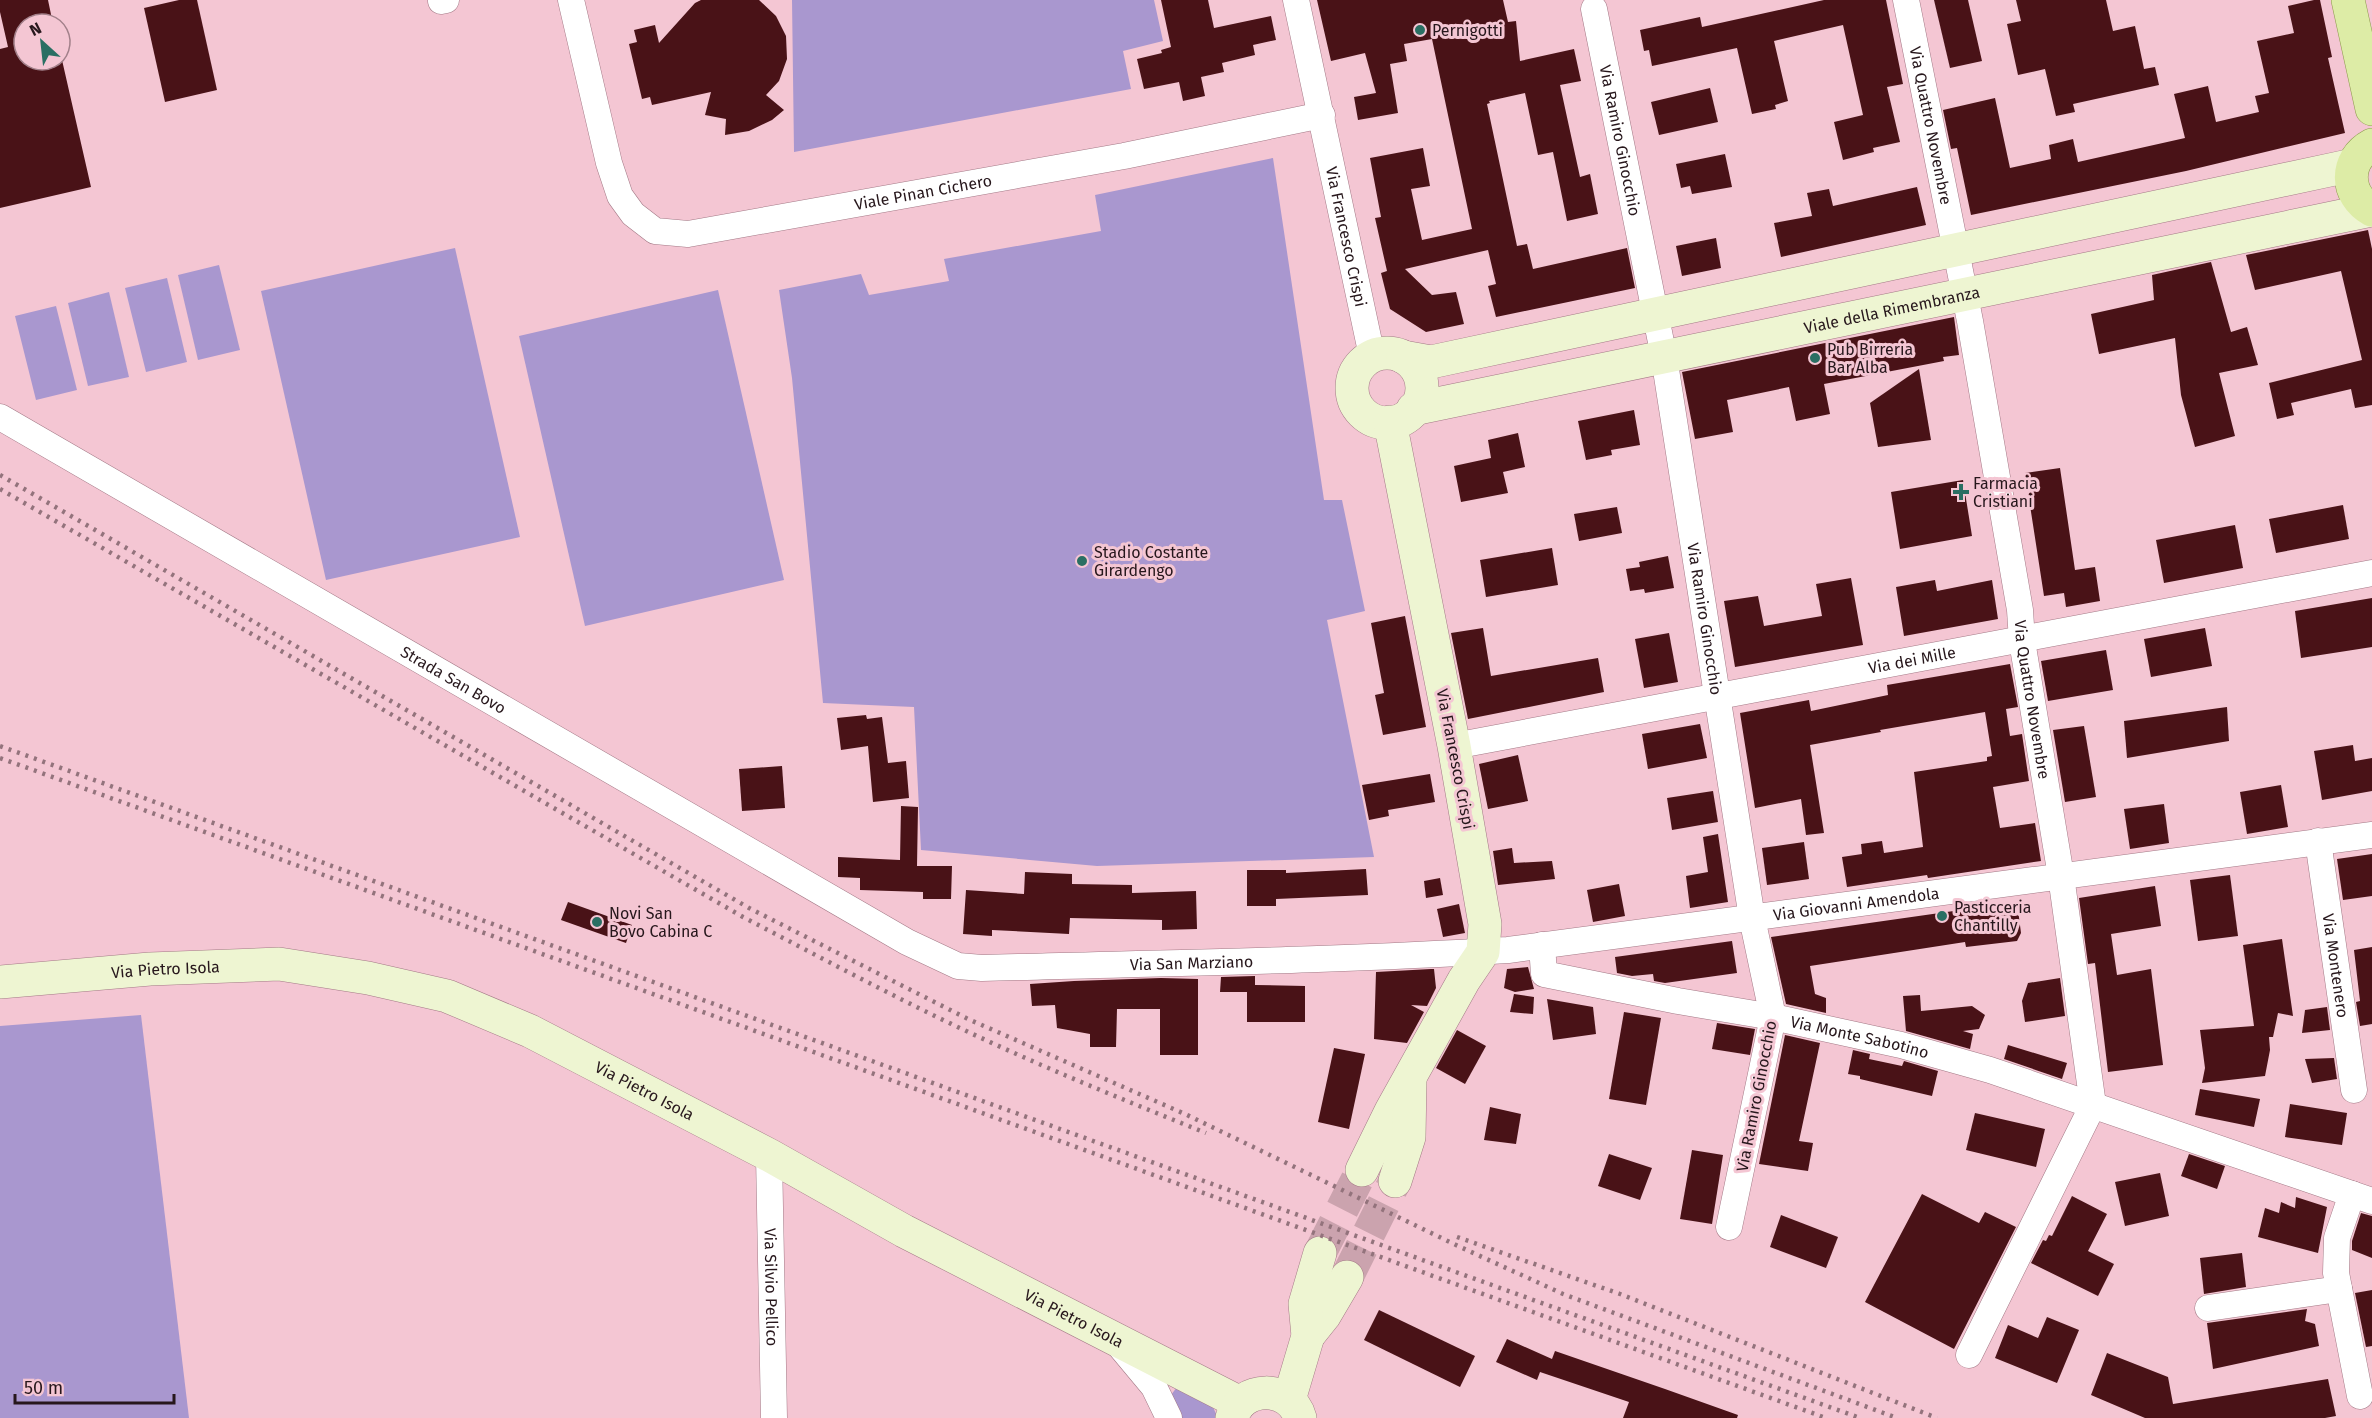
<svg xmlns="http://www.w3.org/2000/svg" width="2372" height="1418" viewBox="0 0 2372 1418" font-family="'Fira Sans',sans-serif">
<rect width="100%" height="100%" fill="#f4c6d3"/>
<g fill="#a997cf">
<polygon points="792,0 1154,0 1163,41 1123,51 1131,89 794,152"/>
<polygon points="1273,158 1324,500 1342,500 1365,611 1327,620 1374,857 1097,866 921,850 914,707 823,703 792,378 779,290 861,274 869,295 949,281 944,259 1101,231 1095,195"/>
<polygon points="455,248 520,537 326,580 261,291"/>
<polygon points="219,265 240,350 198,360 178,275"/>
<polygon points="167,278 187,362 146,372 125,288"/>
<polygon points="718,290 784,580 585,626 519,336"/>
<polygon points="109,292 129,377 88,386 68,303"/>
<polygon points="56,306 77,390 36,400 15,316"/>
<polygon points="141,1015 189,1418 0,1418 0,1026"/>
<polygon points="1180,1383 1212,1405 1218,1418 1181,1418 1171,1395"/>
</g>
<g fill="#491217">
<polygon points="0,0 48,0 53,24 24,24 24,60 62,60 91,187 0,208 0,49 8,47 0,12"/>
<polygon points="179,0 197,0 217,90 165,102 144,8"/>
<polygon points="701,0 759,0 776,16 786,36 787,59 779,81 766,95 784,110 772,120 749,131 725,135 726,119 705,115 711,92 652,105 650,97 642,99 629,44 637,42 634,30 655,25 659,43 695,3"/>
<polygon points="1161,0 1208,0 1214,28 1271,16 1276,40 1253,45 1255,55 1222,63 1224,72 1201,77 1205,96 1183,101 1179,82 1144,89 1137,59 1162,53 1161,50 1171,47"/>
<polygon points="1317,0 1503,0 1508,22 1516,21 1520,61 1574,49 1581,81 1560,85 1580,177 1590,174 1598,214 1567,221 1553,152 1538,155 1525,93 1489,101 1490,103 1487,104 1517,246 1527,244 1533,269 1627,248 1635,288 1496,317 1488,286 1496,284 1488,250 1405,269 1432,295 1456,292 1464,324 1426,332 1390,309 1381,273 1387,271 1375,218 1381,217 1370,158 1423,148 1430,186 1411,189 1422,240 1472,229 1432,39 1404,44 1407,61 1390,64 1398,113 1358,120 1354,97 1376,93 1365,53 1331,61"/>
<polygon points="1824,0 1886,0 1903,84 1887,87 1900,142 1873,148 1874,152 1843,160 1834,122 1863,115 1843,25 1774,41 1788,101 1775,105 1776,109 1752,114 1737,48 1652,66 1649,50 1644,51 1640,30 1700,17 1702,27"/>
<polygon points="1934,0 1968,0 1982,61 1950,68"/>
<polygon points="2016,0 2106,0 2113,31 2135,26 2144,69 2155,67 2159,85 2073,104 2075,112 2056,116 2045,69 2018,75 2007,24 2021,21"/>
<polygon points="2314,0 2320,0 2332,57 2328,58 2345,133 2186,171 1971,215 1957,148 1951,149 1943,110 1995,98 2010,168 2051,159 2049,145 2073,139 2078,162 2185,138 2174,94 2208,86 2216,122 2259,112 2255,96 2269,93 2257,41 2294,33 2288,6"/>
<polygon points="1710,88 1718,122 1659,135 1651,102"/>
<polygon points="1725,154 1732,187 1692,194 1690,186 1681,188 1676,164"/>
<polygon points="1917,187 1926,225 1781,257 1774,223 1812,216 1807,193 1829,189 1833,206"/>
<polygon points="2368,230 2372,249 2372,405 2355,408 2351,389 2291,403 2294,415 2277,419 2269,383 2362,360 2341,271 2255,290 2246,255"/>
<polygon points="1716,238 1721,268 1682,276 1676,246"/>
<polygon points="2211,262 2231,332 2247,327 2258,365 2219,373 2235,436 2195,447 2181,395 2175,338 2099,354 2091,314 2154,300 2152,275"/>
<polygon points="1954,317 1959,355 1943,357 1944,361 1824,384 1830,414 1796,421 1789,387 1727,400 1733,432 1695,439 1682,372"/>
<polygon points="1919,369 1931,440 1878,447 1870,403"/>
<polygon points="1634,410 1640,445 1611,450 1612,455 1586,460 1578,421"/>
<polygon points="1518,433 1525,467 1503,472 1508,493 1461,502 1454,466 1491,458 1488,440"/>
<polygon points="2060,468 2075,570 2095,567 2100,601 2066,607 2064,593 2044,596 2025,473"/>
<polygon points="1963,480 1972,536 1900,549 1891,492"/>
<polygon points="2343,505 2349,539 2276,553 2269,519"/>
<polygon points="1617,507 1622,533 1579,541 1574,514"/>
<polygon points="2235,525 2243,568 2164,583 2156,540"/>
<polygon points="1552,548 1558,585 1486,597 1480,560"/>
<polygon points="1668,556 1674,588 1645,593 1644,589 1630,591 1626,569 1640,567 1639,562"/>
<polygon points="1851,578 1863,645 1735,667 1724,601 1758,596 1764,626 1822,616 1816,584"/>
<polygon points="1935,580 1937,591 1992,580 1998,619 1904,636 1896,587"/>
<polygon points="2372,598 2372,647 2301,658 2295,611"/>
<polygon points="1405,616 1426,727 1383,735 1375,695 1384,693 1371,623"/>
<polygon points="1483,628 1491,676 1598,658 1604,692 1468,719 1451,633"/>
<polygon points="2205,628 2212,666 2151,677 2144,639"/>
<polygon points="1669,633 1678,682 1644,688 1635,639"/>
<polygon points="2106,650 2113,690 2048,701 2041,661"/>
<polygon points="2010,664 2018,707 2006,709 2010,736 2022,734 2029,781 1993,787 2000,828 2035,823 2041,861 1928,878 1927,875 1847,887 1842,857 1862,854 1861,844 1882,841 1884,853 1923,847 1914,772 1987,761 1987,757 1992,756 1985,712 1880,730 1881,732 1810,745 1824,833 1806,835 1801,799 1755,808 1740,713 1809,700 1811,711 1888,695 1887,685"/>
<polygon points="2227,707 2229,741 2127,758 2124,721"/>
<polygon points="866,715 867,719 882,717 888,763 906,761 909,798 873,802 868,746 841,750 837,718"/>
<polygon points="1700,724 1707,758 1648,769 1642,734"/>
<polygon points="2084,726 2096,797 2065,802 2053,730"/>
<polygon points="2353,745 2355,761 2372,758 2372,791 2322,800 2314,751"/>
<polygon points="1518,755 1528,801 1488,809 1479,764"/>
<polygon points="782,766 785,808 742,811 739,769"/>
<polygon points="1430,774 1435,802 1388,810 1389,816 1369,820 1362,785"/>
<polygon points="2281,785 2288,827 2247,834 2240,792"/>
<polygon points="1713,791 1718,822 1672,830 1667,798"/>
<polygon points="2164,804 2169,843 2130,849 2124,809"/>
<polygon points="901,806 918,807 917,866 952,866 951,899 923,899 923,892 860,890 860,878 838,877 838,857 900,860"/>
<polygon points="1718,834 1728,902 1690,908 1686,876 1708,872 1703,837"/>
<polygon points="1804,842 1809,879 1767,885 1762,848"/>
<polygon points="1512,848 1514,863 1552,861 1555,879 1498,885 1493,851"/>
<polygon points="2372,854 2372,896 2343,900 2337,859"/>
<polygon points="1366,869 1368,895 1276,899 1276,906 1247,906 1247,870 1286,870 1286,873"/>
<polygon points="1025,872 1072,874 1072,884 1132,885 1132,893 1196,891 1197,929 1162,930 1162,920 1070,918 1069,934 992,930 992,936 963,934 966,890 1024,894"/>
<polygon points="2230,875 2238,936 2198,941 2190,880"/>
<polygon points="1440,878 1443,895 1426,898 1424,881"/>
<polygon points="1619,884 1625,916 1593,922 1587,890"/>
<polygon points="2155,886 2161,926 2111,934 2117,975 2151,969 2163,1065 2108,1072 2095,963 2088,964 2079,898"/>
<polygon points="568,902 632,925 626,943 561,920"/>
<polygon points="2017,902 2021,933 2017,941 1966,947 1965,942 1810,966 1815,994 1826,998 1826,1013 1786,1004 1771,937"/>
<polygon points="1459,904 1465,933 1443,937 1437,909"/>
<polygon points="2282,939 2293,1016 2278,1013 2273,1037 2269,1037 2270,1050 2265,1076 2202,1083 2205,1068 2200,1030 2254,1026 2243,945"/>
<polygon points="1732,941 1737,973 1665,983 1654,981 1653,974 1632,976 1617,973 1615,957"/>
<polygon points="2372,947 2372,1024 2360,1026 2356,1002 2360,1001 2354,950"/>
<polygon points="1528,967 1534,989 1515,992 1504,988 1507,969"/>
<polygon points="1431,969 1434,969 1436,988 1427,1006 1411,1005 1424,1012 1407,1043 1374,1039 1376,972"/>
<polygon points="1255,976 1255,985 1305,986 1305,1022 1247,1022 1247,992 1220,992 1221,977"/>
<polygon points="1161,978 1198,979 1198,1055 1160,1055 1160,1009 1117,1009 1116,1047 1090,1047 1090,1034 1057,1028 1055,1005 1032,1006 1030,984 1074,981"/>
<polygon points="2060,978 2065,1016 2025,1022 2022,1001 2028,983"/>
<polygon points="1514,994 1534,997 1533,1014 1510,1012"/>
<polygon points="1920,995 1921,1011 1972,1006 1985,1015 1979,1029 1963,1031 1973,1034 1970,1049 1906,1031 1903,996"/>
<polygon points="1547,999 1593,1007 1596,1034 1553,1040"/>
<polygon points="2327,1007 2330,1030 2302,1033 2305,1010"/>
<polygon points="1624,1012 1661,1018 1646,1105 1609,1099"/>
<polygon points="1717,1023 1755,1029 1750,1055 1712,1049"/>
<polygon points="1457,1030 1486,1046 1465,1084 1436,1068"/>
<polygon points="1785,1035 1820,1043 1799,1141 1813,1143 1808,1171 1759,1164"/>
<polygon points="2008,1045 2067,1063 2062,1079 2004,1059"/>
<polygon points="1334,1048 1365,1054 1349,1129 1318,1122"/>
<polygon points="1853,1050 1870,1054 1869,1059 1902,1066 1904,1061 1938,1071 1932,1096 1860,1079 1860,1076 1848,1074"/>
<polygon points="2334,1058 2337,1079 2312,1083 2305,1059"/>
<polygon points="2200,1089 2260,1099 2254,1127 2195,1115"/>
<polygon points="2290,1104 2347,1113 2342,1145 2285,1137"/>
<polygon points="1490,1107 1521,1114 1516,1144 1484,1140"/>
<polygon points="1975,1113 2045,1129 2036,1167 1966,1150"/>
<polygon points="1692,1150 1723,1155 1712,1224 1680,1219"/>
<polygon points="1609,1154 1652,1168 1640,1200 1598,1186"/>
<polygon points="2189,1154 2225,1166 2217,1189 2181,1176"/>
<polygon points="2160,1173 2169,1216 2125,1226 2115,1182"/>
<polygon points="1922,1194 1979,1223 1985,1212 2016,1227 1954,1349 1865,1302"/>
<polygon points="2072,1196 2107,1214 2088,1251 2114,1264 2098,1296 2031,1263 2043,1240 2046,1241 2049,1235 2052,1236"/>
<polygon points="2296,1197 2327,1207 2318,1253 2258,1237 2265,1208 2279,1213 2281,1202 2295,1208"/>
<polygon points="2361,1213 2372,1216 2372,1258 2352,1250 2352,1241"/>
<polygon points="1781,1215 1838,1237 1826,1268 1770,1247"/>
<polygon points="2242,1253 2246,1287 2204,1294 2200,1258"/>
<polygon points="2372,1290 2372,1346 2366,1347 2355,1293"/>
<polygon points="2307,1309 2305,1321 2315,1324 2319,1346 2213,1369 2207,1323"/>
<polygon points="1379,1310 1475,1356 1460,1387 1364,1340"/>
<polygon points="2047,1317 2079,1330 2057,1383 1995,1358 2008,1325 2038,1338"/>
<polygon points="1507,1339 1552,1359 1555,1351 1665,1389 1738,1415 1737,1418 1623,1418 1629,1402 1540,1372 1537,1380 1496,1362"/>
<polygon points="2107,1353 2168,1377 2173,1404 2328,1379 2336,1416 2325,1418 2145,1418 2091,1395"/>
</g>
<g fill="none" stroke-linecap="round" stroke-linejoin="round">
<g stroke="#cba3ae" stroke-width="33" stroke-dasharray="33 16" stroke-linecap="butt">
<polyline points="1320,1253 1362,1170"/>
<polyline points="1347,1277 1395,1181"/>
</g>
<g stroke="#a37986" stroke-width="27">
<g id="street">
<path id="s1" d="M 571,0 L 609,163 L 620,196 L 633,214 L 655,231 L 688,234 L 1124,156 L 1322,115"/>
<path id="s2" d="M 1296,0 L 1372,356"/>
<path id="s3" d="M 1906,0 L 1970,321 L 2020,610 L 2022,641 L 2061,876 L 2093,1105 L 1969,1355"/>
<polyline points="441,1 446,0"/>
<path id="s4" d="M 1594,9 L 1664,357 L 1752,918 L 1773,1017 L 1729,1227"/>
<path id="s5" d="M 0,417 L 907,942 L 958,966 L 982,968 C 1158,963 1333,961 1508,950 L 2372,835"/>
<path id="s6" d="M 1454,746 L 2372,573"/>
<path id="s7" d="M 2318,841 L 2354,1090"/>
<path id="s8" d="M 1542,945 L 1544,974 L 1678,1001 L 1773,1017 L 1901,1045 L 1990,1070 L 2372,1201"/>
<path id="s9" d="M 769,1155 L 774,1418"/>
<polyline points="2352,1194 2337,1238 2336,1273 2360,1396"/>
<polyline points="2208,1308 2339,1289"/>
<polyline points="1119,1345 1154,1387 1169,1418"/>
</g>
</g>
<g stroke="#a37986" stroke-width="34">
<g id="secondary">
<circle cx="1387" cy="388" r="35"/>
<polyline points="1403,357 1431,362 2353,165"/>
<path id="s10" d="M 1413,409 L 2371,210"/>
<path id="s11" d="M 0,982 L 150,969 L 279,964 L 368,978 L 447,996 L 530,1031 L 769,1155 L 904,1231 L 1240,1403"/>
<polyline points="1362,1170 1391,1111 1464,980 1483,952 1485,924 1454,746 1390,422"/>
<polyline points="1395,1181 1409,1137 1410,1082"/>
<polyline points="1308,1336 1324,1316 1347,1277"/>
<polyline points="1289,1400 1308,1336 1305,1304 1320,1253"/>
<path d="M 1232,1418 C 1240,1385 1291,1384 1300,1418"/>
</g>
</g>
<g stroke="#8e994f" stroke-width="34">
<g id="primary">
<polyline points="2348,0 2372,109"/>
<path d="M 2372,145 C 2344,160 2345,195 2372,210"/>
</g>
</g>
<use href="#street" stroke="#fff" stroke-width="26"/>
<use href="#secondary" stroke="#eef5d2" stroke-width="33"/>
<use href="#primary" stroke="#ddeca6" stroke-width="33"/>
<g stroke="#93737c" stroke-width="4.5" stroke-dasharray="3 6" stroke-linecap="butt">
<polyline points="0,475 749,908 968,1019 1185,1114 1456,1245 1563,1294 1897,1418"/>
<path d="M 0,489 L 743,917 C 816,955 888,994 962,1029 C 1042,1067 1124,1100 1206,1133"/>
<polyline points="0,746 1860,1418"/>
<polyline points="0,758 1826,1418"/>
<polyline points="1457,1237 1620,1294 1937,1418"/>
</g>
</g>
<g fill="#2a6f63" stroke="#f4c6d3" stroke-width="2">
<circle cx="1420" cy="30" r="6"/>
<circle cx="1815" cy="358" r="6"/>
<path d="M1958 483h6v6h6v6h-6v6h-6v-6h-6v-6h6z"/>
<circle cx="1082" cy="561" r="6"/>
<circle cx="1942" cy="916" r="6"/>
<circle cx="597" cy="922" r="6"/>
</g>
<g text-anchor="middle" stroke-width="6" stroke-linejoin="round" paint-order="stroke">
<g font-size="16" fill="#27171c" stroke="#f4c6d3" text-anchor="start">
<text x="1432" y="36">Pernigotti</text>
<text x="1827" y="355">Pub Birreria<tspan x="1827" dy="18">Bar Alba</tspan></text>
<text x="1973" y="489">Farmacia<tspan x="1973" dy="18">Cristiani</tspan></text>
<text x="1094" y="558">Stadio Costante<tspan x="1094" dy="18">Girardengo</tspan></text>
<text x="1954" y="913">Pasticceria<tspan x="1954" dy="18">Chantilly</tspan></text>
<text x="609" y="919">Novi San<tspan x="609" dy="18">Bovo Cabina C</tspan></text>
</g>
<g font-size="16" fill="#27171c" stroke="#f4c6d3">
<text dy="6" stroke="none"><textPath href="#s3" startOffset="128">Via Quattro Novembre</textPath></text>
<text dy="6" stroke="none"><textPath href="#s4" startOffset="134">Via Ramiro Ginocchio</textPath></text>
<text dy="6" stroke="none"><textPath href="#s1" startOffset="524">Viale Pinan Cichero</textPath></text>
<text dy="6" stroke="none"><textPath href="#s2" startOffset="242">Via Francesco Crispi</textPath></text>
<text dy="6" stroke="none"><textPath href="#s10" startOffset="489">Viale della Rimembranza</textPath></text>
<text dy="6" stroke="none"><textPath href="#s4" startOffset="620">Via Ramiro Ginocchio</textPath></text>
<text dy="6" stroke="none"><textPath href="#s6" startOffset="466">Via dei Mille</textPath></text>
<text dy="6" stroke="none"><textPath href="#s5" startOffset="524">Strada San Bovo</textPath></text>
<text dy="6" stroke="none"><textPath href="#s3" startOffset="711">Via Quattro Novembre</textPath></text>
<text transform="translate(1456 759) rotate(79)" y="6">Via Francesco Crispi</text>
<text dy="6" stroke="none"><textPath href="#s5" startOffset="2006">Via Giovanni Amendola</textPath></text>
<text dy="6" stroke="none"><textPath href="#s5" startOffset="1338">Via San Marziano</textPath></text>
<text dy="6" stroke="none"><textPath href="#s7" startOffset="126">Via Montenero</textPath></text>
<text dy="6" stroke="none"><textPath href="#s11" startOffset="166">Via Pietro Isola</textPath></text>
<text dy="6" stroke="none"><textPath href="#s8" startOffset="351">Via Monte Sabotino</textPath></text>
<text dy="6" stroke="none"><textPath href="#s11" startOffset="670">Via Pietro Isola</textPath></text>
<text transform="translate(1756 1096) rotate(-79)" y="6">Via Ramiro Ginocchio</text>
<text dy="6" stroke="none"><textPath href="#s9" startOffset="132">Via Silvio Pellico</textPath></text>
<text dy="6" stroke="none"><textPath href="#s11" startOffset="1156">Via Pietro Isola</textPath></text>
</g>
</g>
<g transform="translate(42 42) rotate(333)"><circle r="28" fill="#f4c6d3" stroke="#a2808a" stroke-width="1.5"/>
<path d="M0-4.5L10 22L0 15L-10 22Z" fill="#2a6f63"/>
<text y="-9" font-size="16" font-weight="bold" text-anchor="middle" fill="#27171c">N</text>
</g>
<path d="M15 1394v9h159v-9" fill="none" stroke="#27171c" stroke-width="3"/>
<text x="24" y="1394" font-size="18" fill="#27171c" stroke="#f4c6d3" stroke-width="4.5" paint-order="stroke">50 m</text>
</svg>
